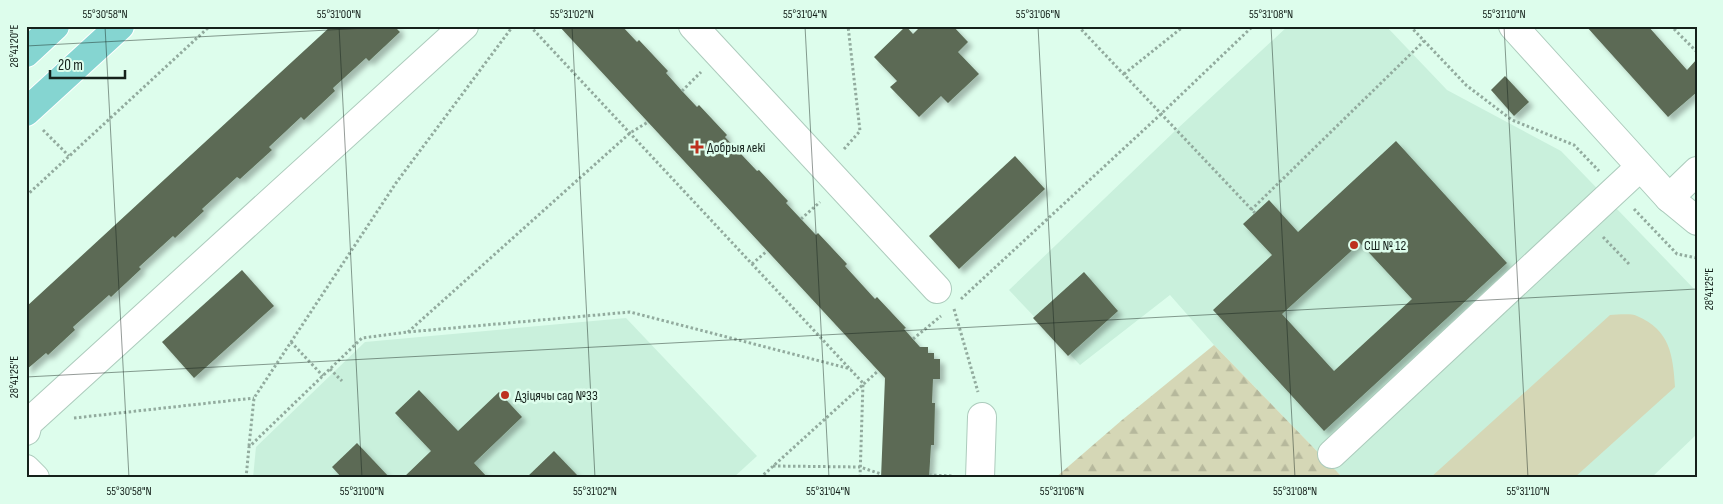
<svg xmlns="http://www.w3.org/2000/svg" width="1723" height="504" viewBox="0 0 1723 504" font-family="'Sofia Sans Condensed',sans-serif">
<defs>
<pattern id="forest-firs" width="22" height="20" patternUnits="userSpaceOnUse" patternTransform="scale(1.25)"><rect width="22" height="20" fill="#d5d7b6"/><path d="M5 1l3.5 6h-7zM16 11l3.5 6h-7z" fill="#b6b89c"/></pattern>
<filter id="shadow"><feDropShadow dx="4.5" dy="4.5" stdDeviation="2.5" flood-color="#0004"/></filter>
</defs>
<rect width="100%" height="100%" fill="#ddfdec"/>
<g fill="#c9f0dc">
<polygon points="1288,26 1386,26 1447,90 1561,151 1697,292 1697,434 1651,478 1343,478 1214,345 1170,295 1080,365 1009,290 1176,130"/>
<polygon points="626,318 757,456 733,478 253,478 256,447 365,342"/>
</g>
<polygon fill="url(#forest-firs)" points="1214,345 1343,478 1055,478 1122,420"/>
<path fill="#d5d7b6" d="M 1610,315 C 1617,315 1630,313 1637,316 C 1670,330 1673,355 1675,387 L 1574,478 L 1430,478 Z"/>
<g fill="#5b6b55" fill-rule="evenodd" filter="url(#shadow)">
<polygon points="331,26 400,26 397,29 400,32 369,61 366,58 333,88 335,91 304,120 301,117 269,147 272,150 240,179 237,177 202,209 204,211 175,238 173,236 139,267 141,269 111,297 109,295 73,327 75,330 48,355 46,353 26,370 26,307"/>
<polygon points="559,26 622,26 637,42 639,40 668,71 666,73 682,91 697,107 699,105 727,135 725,137 757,171 759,170 788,201 786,203 816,235 818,233 847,264 845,266 875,299 877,297 906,328 904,329 920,347 928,347 928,353 934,353 934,359 940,359 940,379 933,379 932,403 935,403 934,445 931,445 929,478 881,478 885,378"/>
<polygon points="906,26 913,34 921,26 953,26 968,42 958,52 979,74 948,103 941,96 919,117 890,87 897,81 874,57"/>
<polygon points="1586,26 1648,26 1687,70 1697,59 1697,92 1668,117"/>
<polygon points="1505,76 1529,102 1514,116 1491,90"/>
<path d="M 1396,141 L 1507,263 L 1324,431 L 1213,310 L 1272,255 L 1243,224 L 1269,200 L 1298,232 ZM 1360,243 L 1412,299 L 1334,371 L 1282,314 Z"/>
<polygon points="1015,156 1045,189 959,269 929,236"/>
<polygon points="242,270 274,306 194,378 162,342"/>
<polygon points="1084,272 1118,311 1068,356 1033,318"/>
<polygon points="419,390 458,431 499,392 522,417 474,463 488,478 403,478 431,451 395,413"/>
<polygon points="357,443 390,478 342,478 332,467"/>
<polygon points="554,451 578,476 576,478 526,478"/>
</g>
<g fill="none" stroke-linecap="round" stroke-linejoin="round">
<g stroke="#accbbc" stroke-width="30">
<g id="minor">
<polyline points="693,26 937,289"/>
<polyline points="1513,26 1669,198 1697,221"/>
<polyline points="1669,198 1697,171"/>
<polyline points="26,431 28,423 464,26"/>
<polyline points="1332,454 1640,167"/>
<polyline points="26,469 35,478"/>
<polyline points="980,478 982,417"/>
</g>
</g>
<g stroke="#fff" stroke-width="30">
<g id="major">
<polyline points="26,53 55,26"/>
<polyline points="26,112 120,26"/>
</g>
</g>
<g stroke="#92ab9e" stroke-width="3" stroke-dasharray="2.5 2.5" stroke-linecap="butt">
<polyline points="530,26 863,383 860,478"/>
<polyline points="1078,26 1255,213"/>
<polyline points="1410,26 1466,85 1512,120 1574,145 1599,171"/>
<polyline points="1671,26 1674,29 1678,26"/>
<polyline points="1674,29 1697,52"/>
<polyline points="1124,74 1184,26"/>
<polyline points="682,91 701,72"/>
<polyline points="43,130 69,156"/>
<polyline points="844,149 860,131 848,26"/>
<polyline points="26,196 210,26"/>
<polyline points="1634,209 1677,254 1697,258"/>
<polyline points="1251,210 1424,41"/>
<polyline points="801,219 820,202"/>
<polyline points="1603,237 1629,264"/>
<polyline points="752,264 767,251"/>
<polyline points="961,299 1161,114 1253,26"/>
<polyline points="954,309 978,392"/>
<polyline points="408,332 630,133 648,122"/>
<polyline points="913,339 941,316"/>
<polyline points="291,342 323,376"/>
<polyline points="330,369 342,381"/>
<polyline points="74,418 254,398"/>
<polyline points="249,446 254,398 396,183 513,26"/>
<polyline points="773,466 860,467 881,474"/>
<polyline points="929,475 954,476"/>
<polyline points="246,478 249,447 362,338 408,332 630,312 851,369"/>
<polyline points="760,478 878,371"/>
<polyline points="1694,478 1697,475"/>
</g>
<use href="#minor" stroke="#fff" stroke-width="28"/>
<use href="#major" stroke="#85d5d1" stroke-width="28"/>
</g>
<path fill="none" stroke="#15211b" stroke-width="1" stroke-opacity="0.45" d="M 105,26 L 129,478M 339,26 L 362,478M 572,26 L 595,478M 805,26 L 829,478M 1038,26 L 1062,478M 1271,26 L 1295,478M 1504,26 L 1528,478M 26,46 L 404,26M 26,377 L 1697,289"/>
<g fill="#bd311f" stroke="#ddfdec" stroke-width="2">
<path d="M694.5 139.5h5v5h5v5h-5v5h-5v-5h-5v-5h5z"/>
<circle cx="1354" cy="245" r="5"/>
<circle cx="505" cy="395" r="5"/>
</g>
<g text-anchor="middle" stroke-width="5" stroke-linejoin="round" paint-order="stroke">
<g font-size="14" fill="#15211b" stroke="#ddfdec" text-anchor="start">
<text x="707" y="152">Добрыя лекі</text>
<text x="1364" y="250">СШ № 12</text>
<text x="515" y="400">Дзіцячы сад №33</text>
</g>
</g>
<rect width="1723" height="504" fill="none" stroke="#ddfdec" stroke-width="55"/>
<path d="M50 70v8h75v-8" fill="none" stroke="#15211b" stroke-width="2.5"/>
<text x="58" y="70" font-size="15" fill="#15211b" stroke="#ddfdec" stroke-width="4" paint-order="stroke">20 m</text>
<rect x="28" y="28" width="1668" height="448" fill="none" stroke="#15211b" stroke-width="2"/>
<g font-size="12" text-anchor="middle" fill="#15211b">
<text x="105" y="18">55°30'58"N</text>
<text x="339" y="18">55°31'00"N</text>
<text x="572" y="18">55°31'02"N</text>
<text x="805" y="18">55°31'04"N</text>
<text x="1038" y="18">55°31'06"N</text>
<text x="1271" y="18">55°31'08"N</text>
<text x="1504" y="18">55°31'10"N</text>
<text transform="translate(14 46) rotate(-90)" y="4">28°41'20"E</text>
<text transform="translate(1709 289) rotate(-90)" y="4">28°41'25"E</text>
<text transform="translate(14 377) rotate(-90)" y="4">28°41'25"E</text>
<text x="129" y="495">55°30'58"N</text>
<text x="362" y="495">55°31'00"N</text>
<text x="595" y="495">55°31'02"N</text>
<text x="828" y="495">55°31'04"N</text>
<text x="1062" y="495">55°31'06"N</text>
<text x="1295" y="495">55°31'08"N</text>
<text x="1528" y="495">55°31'10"N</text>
</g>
</svg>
